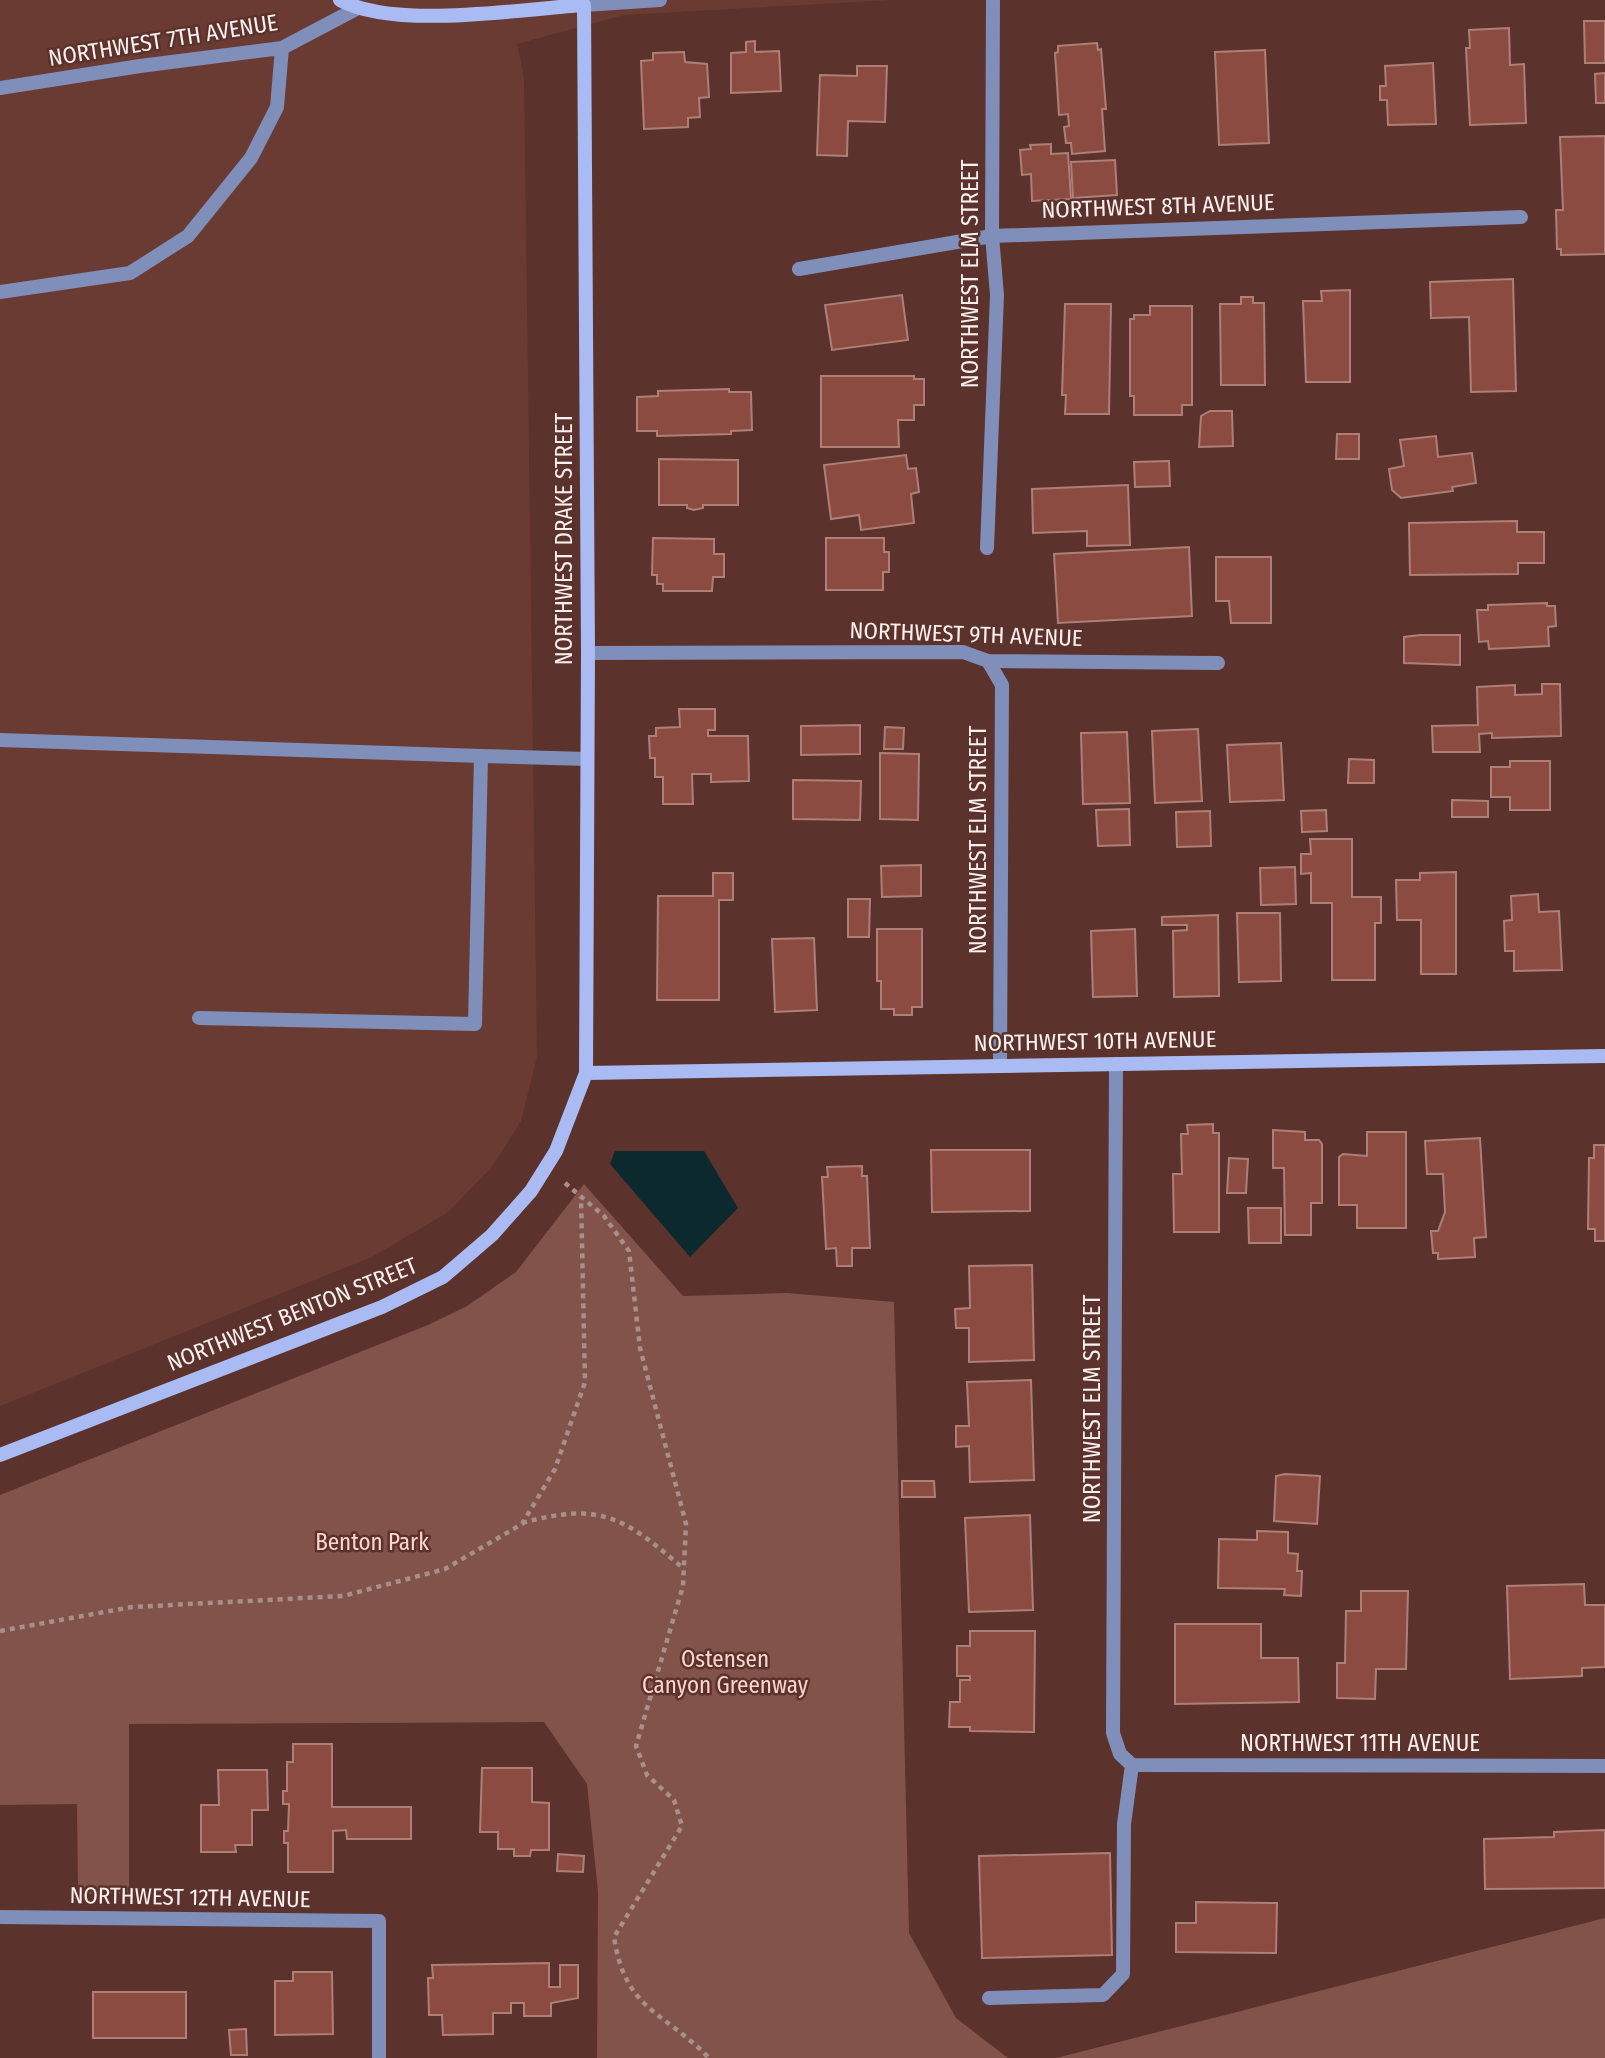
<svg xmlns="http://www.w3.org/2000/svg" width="1605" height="2058" viewBox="0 0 1605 2058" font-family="'Fira Sans Condensed',sans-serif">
<rect width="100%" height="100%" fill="#5b322c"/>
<polygon fill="#6a3b33" points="0,0 893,0 624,15 517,44 524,77 537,1057 521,1121 492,1167 447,1213 372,1257 0,1406"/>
<g fill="#81534a">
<polygon points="584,1184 683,1296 787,1293 894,1302 909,1933 956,2018 1008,2058 597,2058 598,1892 587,1784 544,1722 129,1724 129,1894 78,1894 77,1804 0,1805 0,1495 428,1325 467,1306 516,1272"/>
<polygon points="1605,1918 1605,2058 1056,2058"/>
</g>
<polygon fill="#0c292e" points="615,1151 704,1151 738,1208 690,1257 610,1164"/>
<g fill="#8b4b41" stroke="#ae7f77" stroke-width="2">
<polygon points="1584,21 1605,21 1605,63 1585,63"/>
<polygon points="1509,28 1510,65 1524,64 1526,123 1470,125 1466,48 1470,48 1469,30"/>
<polygon points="755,41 755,52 779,51 781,91 731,93 731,53 746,52 746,42"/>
<polygon points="1097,43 1098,50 1101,49 1106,109 1102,109 1105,151 1072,154 1071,143 1066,143 1064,127 1069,126 1068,114 1059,115 1055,53 1058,52 1058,46"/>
<polygon points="1265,50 1269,143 1219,145 1215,52"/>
<polygon points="684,52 685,62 707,64 709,97 699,98 700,117 688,118 688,127 644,129 641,61 653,60 653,53"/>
<polygon points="1433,63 1436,124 1388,125 1387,100 1380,100 1380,86 1386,86 1385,66"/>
<polygon points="857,66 887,66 885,122 848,121 847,156 817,155 820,75 857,76"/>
<polygon points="1605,73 1605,103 1596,103 1595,74"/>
<polygon points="1605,136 1605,254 1561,255 1561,249 1557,249 1556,210 1563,210 1560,137"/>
<polygon points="1051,144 1051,154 1068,153 1071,199 1032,201 1031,174 1022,175 1020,150 1031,149 1030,145"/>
<polygon points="1115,160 1117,195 1073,198 1071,162"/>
<polygon points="1513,279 1516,391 1471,392 1469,317 1431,318 1430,282"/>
<polygon points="1350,290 1350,382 1306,382 1303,301 1322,301 1321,291"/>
<polygon points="902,295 908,340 832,350 825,305"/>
<polygon points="1241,297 1253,297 1253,303 1264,303 1265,385 1221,385 1220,304 1241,304"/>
<polygon points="1065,304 1111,304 1109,414 1065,414 1066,395 1062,395"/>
<polygon points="1150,306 1192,306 1192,405 1182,405 1182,415 1134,415 1134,396 1130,396 1130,319 1134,319 1134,315 1150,315"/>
<polygon points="821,376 914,376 914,379 924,379 924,405 914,405 914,420 898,420 899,447 821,447"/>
<polygon points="729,389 729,392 751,392 752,430 731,431 731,434 657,436 657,431 637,431 637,397 658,396 658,391"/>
<polygon points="1210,411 1232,411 1233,446 1199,447 1201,416"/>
<polygon points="1337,434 1359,434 1359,459 1336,459"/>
<polygon points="1436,436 1438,457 1472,453 1476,483 1452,487 1453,491 1401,498 1392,490 1389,469 1404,466 1400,440"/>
<polygon points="906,455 908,469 916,468 919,492 911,494 914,523 861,530 859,515 831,519 824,465"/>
<polygon points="659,459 738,460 738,505 703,505 703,508 694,510 687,508 687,505 659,505"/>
<polygon points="1169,461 1170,486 1135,487 1134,462"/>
<polygon points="1128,485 1130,545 1087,546 1087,531 1033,533 1032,489"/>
<polygon points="1517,521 1517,532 1544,532 1544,563 1518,563 1518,574 1410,575 1409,523"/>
<polygon points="653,538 714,539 714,554 724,554 724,577 713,577 712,591 663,591 663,584 657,584 657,575 652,575"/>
<polygon points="826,538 884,538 884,552 889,552 889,572 883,572 883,590 826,590"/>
<polygon points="1189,547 1192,616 1058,623 1054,554"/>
<polygon points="1216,557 1271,557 1271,623 1231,623 1229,601 1216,601"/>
<polygon points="1547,603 1547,606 1555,606 1556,626 1548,627 1549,646 1489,649 1488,641 1479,642 1477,610 1488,610 1488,605"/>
<polygon points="1420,635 1460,635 1460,665 1404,663 1404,637"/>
<polygon points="1542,684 1560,684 1561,736 1492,738 1492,733 1479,734 1480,752 1433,752 1432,726 1478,725 1477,687 1515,685 1515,695 1542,694"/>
<polygon points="679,709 715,709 715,730 708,730 708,736 748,736 749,781 711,782 711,774 692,774 693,804 663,804 663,777 655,777 655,758 650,758 649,736 656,736 656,728 680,727"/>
<polygon points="860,725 860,754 801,755 801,726"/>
<polygon points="885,727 904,728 903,749 884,749"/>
<polygon points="1198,729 1202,801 1155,803 1152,731"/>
<polygon points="1127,732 1130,803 1083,804 1081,733"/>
<polygon points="1281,743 1284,800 1230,802 1227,745"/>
<polygon points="880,753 919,754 918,820 880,819"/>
<polygon points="1349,759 1374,760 1374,783 1348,783"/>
<polygon points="1510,761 1550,761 1550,810 1510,810 1510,797 1491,797 1491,767 1510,767"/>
<polygon points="793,780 861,781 860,820 793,819"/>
<polygon points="1452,800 1488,801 1488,817 1452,817"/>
<polygon points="1129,809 1130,845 1098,846 1096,810"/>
<polygon points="1326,810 1327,831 1302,832 1301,811"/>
<polygon points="1210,811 1211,846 1177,847 1176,812"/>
<polygon points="1310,839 1352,839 1352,897 1381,897 1381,923 1375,923 1375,980 1332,980 1332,903 1311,903 1311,873 1301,874 1301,854 1311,854"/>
<polygon points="921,865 921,896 882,897 881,866"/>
<polygon points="1295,867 1296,904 1261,905 1260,868"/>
<polygon points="1456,872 1456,974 1421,974 1421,920 1397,920 1396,880 1420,880 1420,873"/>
<polygon points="713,873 733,873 733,900 719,900 719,1000 657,1000 658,896 713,896"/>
<polygon points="1538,894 1539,912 1559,911 1562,970 1514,971 1514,951 1505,951 1504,921 1512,920 1511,896"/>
<polygon points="848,899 870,899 869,937 848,937"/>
<polygon points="1237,913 1280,913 1281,981 1239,982"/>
<polygon points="1218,915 1219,996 1174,997 1173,931 1187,930 1187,925 1162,925 1162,917"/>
<polygon points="877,929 922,929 922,1007 912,1007 912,1015 894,1015 894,1009 881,1009 881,981 877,981"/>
<polygon points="1135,929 1137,996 1093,997 1091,931"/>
<polygon points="814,938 817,1010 775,1012 772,939"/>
<polygon points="1213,1124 1213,1133 1219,1133 1219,1232 1174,1232 1173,1174 1182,1174 1181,1134 1188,1134 1187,1125"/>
<polygon points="1273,1130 1305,1132 1305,1140 1319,1140 1322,1144 1322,1203 1311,1203 1311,1235 1285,1235 1284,1168 1273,1168"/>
<polygon points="1367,1132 1406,1132 1406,1228 1357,1228 1357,1205 1339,1205 1339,1157 1343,1154 1367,1156"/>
<polygon points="1480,1138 1486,1237 1474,1238 1475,1257 1438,1259 1438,1253 1433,1253 1431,1231 1438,1231 1445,1212 1443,1174 1427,1174 1425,1141"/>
<polygon points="1594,1145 1605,1145 1605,1241 1595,1241 1595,1229 1588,1229 1589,1158 1594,1158"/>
<polygon points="931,1150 1030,1150 1030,1211 932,1212"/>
<polygon points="1229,1158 1248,1159 1246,1193 1227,1193"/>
<polygon points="862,1166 862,1176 867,1176 870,1248 852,1248 852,1266 837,1266 836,1248 826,1249 822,1177 828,1177 827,1167"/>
<polygon points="1248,1208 1281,1208 1281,1243 1249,1243"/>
<polygon points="1032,1265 1034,1360 969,1362 969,1328 956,1328 955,1309 970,1308 969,1266"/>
<polygon points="1031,1380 1034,1480 970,1482 969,1446 956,1447 956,1426 969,1426 967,1382"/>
<polygon points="1285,1474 1320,1476 1317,1524 1274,1521 1276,1476"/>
<polygon points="902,1481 934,1481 935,1497 902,1497"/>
<polygon points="1030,1515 1033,1610 969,1612 965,1518"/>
<polygon points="1257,1531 1288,1532 1288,1553 1298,1554 1297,1571 1302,1571 1301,1596 1284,1595 1285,1589 1218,1588 1219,1539 1257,1540"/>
<polygon points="1584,1584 1585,1605 1605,1605 1605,1667 1582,1668 1582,1676 1510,1679 1507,1586"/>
<polygon points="1361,1591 1408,1591 1406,1669 1376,1669 1375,1699 1337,1698 1337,1663 1345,1663 1346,1611 1361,1611"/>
<polygon points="1175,1624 1261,1624 1261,1658 1298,1658 1299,1702 1175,1704"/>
<polygon points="970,1631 1035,1631 1034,1732 970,1731 970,1727 949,1727 950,1702 960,1702 960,1680 970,1680 970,1676 957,1676 957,1646 970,1646"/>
<polygon points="293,1744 332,1744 332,1807 411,1807 411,1839 347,1839 346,1830 333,1831 333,1872 288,1872 288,1843 284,1843 284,1831 288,1831 289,1804 283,1804 283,1791 287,1791 287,1762 293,1762"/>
<polygon points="482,1768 532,1768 532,1802 549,1803 549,1850 531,1850 530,1856 514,1856 514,1849 498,1849 498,1832 480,1832"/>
<polygon points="218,1770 267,1770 268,1810 252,1810 252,1845 235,1845 236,1852 201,1852 201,1805 219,1805"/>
<polygon points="1605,1830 1605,1888 1485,1889 1484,1839 1554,1837 1554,1832"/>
<polygon points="1110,1853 1112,1955 982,1958 979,1856"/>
<polygon points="558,1854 584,1856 583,1872 557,1871"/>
<polygon points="1196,1902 1277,1903 1276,1953 1176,1952 1176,1923 1196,1923"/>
<polygon points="549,1963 549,1987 560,1987 560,1965 578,1965 578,1998 551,2003 551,2016 524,2016 524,2003 511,2003 511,2013 493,2013 493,2034 443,2035 442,2015 429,2015 428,1978 433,1978 432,1965"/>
<polygon points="293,1972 332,1972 333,2034 275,2035 275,1981 293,1981"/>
<rect x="93" y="1992" width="93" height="46"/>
<polygon points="246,2029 247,2055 231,2055 229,2030"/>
</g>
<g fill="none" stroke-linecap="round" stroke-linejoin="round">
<g stroke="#a98f8a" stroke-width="4.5" stroke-dasharray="5 5" stroke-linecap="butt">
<path d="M 565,1183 L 604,1216 L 629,1251 L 640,1348 L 686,1524 L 683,1586 L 636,1746 L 647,1775 L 674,1800 L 682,1826 L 614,1937 C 625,2011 664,2011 709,2058"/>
<path d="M 522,1523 C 601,1501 625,1518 684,1569"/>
<polyline points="0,1631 132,1607 343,1596 445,1569 522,1524 555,1469 585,1382 581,1197"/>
</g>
<g stroke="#808eba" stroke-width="14">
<polyline points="0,292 130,273 188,236 251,158 277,107 282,48"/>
<polyline points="0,740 481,756"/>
<polyline points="199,1018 475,1024 481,756 587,759"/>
<polyline points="989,1998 1103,1995 1123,1974 1124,1824 1132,1765"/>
</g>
<g stroke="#808eba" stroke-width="14">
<polyline points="584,5 660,0"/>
<polyline points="0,88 140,66 282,48 356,9"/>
<polyline points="799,269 992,236 1521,217"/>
<polyline points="987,548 997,295 992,236 993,0"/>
<polyline points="588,653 963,652 988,661 1218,663"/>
<polyline points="988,661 1002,685 1000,1065"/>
<polyline points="1116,1064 1113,1733 1120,1754 1132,1765 1605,1766"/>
<polyline points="0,1917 379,1921 379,2058"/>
</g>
<g stroke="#a9bbf2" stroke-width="14">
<polyline points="586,1073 1605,1056"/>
<path d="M 0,1455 L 382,1307 L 443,1277 L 492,1235 L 531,1191 L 556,1151 L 586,1073 L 588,653 L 584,5 C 520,9 396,30 340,0"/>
</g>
</g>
<g text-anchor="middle" stroke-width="5" stroke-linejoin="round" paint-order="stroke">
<g font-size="23" fill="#fbf0ee" stroke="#5b322c">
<text transform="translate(163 40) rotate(-9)" y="8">NORTHWEST 7TH AVENUE</text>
<text transform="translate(1158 206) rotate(-2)" y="8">NORTHWEST 8TH AVENUE</text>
<text transform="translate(970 274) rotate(-90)" y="8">NORTHWEST ELM STREET</text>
<text transform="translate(564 539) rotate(-90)" y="8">NORTHWEST DRAKE STREET</text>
<text transform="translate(966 634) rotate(2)" y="8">NORTHWEST 9TH AVENUE</text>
<text transform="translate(978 840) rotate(-90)" y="8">NORTHWEST ELM STREET</text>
<text transform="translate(1095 1041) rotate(-1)" y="8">NORTHWEST 10TH AVENUE</text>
<text transform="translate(292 1314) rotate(-22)" y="8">NORTHWEST BENTON STREET</text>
<text transform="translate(1092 1409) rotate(-90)" y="8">NORTHWEST ELM STREET</text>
<text x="1360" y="1751">NORTHWEST 11TH AVENUE</text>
<text transform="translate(190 1897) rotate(1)" y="8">NORTHWEST 12TH AVENUE</text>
</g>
<g font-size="23" fill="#fed5cd" stroke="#5b322c">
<text x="372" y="1550">Benton Park</text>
<text x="725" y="1667">Ostensen<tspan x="725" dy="26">Canyon Greenway</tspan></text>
</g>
</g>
</svg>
